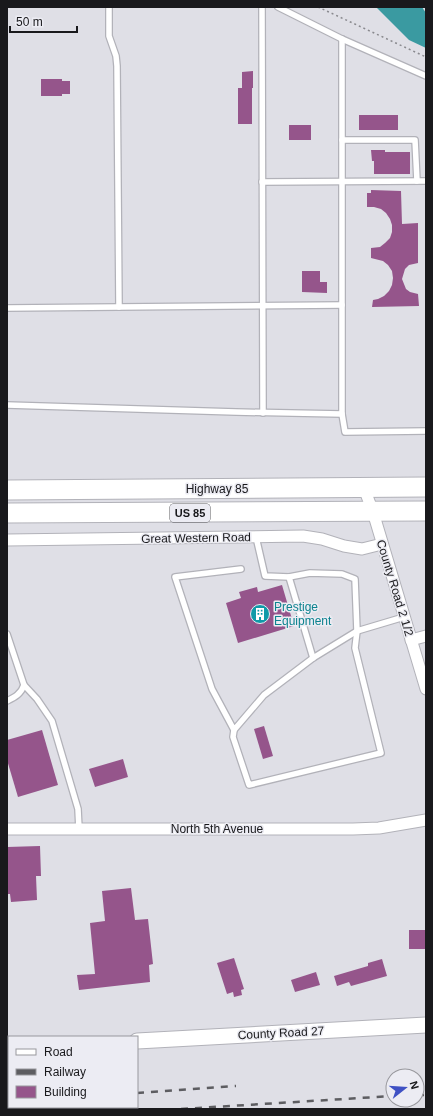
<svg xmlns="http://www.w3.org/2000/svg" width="433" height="1116" viewBox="0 0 433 1116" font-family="Arial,sans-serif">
<rect width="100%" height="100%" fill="#dfdfe6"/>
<polygon fill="#3a9aa1" points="376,7 422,7 426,13 426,48 409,40"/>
<g fill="#95558b">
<polygon points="253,71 253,88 252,88 252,124 238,124 238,88 242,88 242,72"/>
<polygon points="41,79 62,79 62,81 70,81 70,94 62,94 62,96 41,96"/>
<rect x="359" y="115" width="39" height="15"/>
<rect x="289" y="125" width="22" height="15"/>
<polygon points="371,150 385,150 385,152 410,152 410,174 374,174 374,161 372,161"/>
<polygon points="371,190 401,191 402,224 418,223 418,263 409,265 405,269 402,279 406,289 410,292 418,294 419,306 372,307 373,300 378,299 384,296 389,291 392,285 393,278 392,271 388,265 383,261 371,258 371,248 380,247 385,243 390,238 392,232 392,225 390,219 386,213 381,209 374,207 367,207 367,193 371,193"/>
<polygon points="302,271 320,271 320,282 327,282 327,293 302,292"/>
<polygon points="282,585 294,626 238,643 226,603 241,598 239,592 257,587 258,592"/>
<polygon points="264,726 273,756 263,759 254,729"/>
<polygon points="42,730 58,785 18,797 7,760 7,740"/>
<polygon points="123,759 128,777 95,787 89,769"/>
<polygon points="40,846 41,876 36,876 37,900 11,902 10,894 7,894 7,847"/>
<polygon points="131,888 135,920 148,919 153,964 149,965 150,982 79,990 77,975 95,974 90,923 105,921 102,891"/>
<rect x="409" y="930" width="17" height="19"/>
<polygon points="234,958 244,989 241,990 242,995 234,997 233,992 227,994 217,963"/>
<polygon points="382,959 387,976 351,986 349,982 337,986 334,976 368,966 368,963"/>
<polygon points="316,972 320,985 295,992 291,980"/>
</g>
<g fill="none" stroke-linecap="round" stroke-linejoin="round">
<g stroke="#b2b2b9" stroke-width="8">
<g id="lane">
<polyline points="109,7 109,36 116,56 117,66 119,307"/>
<polyline points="262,7 263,413"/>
<polyline points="278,7 342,39 426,76"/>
<polyline points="342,39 342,414 345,432 426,431"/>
<polyline points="342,140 415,140 417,181"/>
<polyline points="262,182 426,181"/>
<polyline points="7,308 342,305"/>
<polyline points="7,405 236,412 342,414"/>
<polyline points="241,569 175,577 212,689 234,730 264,695 313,658 357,631 404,617"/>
<polyline points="289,577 313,658"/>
<path d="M 7,634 L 24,685 C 21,694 15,697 7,701"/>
<polyline points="24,685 37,699 52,721 78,809 79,829"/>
<polyline points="234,730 233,737 249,785 381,753 355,648 357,631 355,579 342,574 310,573 289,577 265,576 256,537"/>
</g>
</g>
<g stroke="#b2b2b9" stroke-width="13">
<g id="street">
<polyline points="364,488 373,512 426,689"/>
<polyline points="7,540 303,536 322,539 344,546 362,549 382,544"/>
<polyline points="411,640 426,636"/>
<polyline points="7,829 353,829 379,828 426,820"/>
</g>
</g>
<g stroke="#b2b2b9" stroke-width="17">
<g id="secondary">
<polyline points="137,1041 426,1025"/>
<polyline points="7,1049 9,1049"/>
</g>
</g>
<g stroke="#b2b2b9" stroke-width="21">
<g id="highway">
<polyline points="7,490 426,487"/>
<polyline points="7,513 426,511"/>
</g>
</g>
<polyline stroke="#89898e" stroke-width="1.5" stroke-dasharray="2 3" stroke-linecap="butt" points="318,7 426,57"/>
<use href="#lane" stroke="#fff" stroke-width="5.5"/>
<use href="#street" stroke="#fff" stroke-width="11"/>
<use href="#secondary" stroke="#fff" stroke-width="15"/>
<use href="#highway" stroke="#fff" stroke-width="19"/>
<g stroke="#5d5d61" stroke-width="2.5" stroke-dasharray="7 7" stroke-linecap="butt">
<polyline points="137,1093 236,1086"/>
<polyline points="417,1095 426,1095"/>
<polyline points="7,1107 14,1107"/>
<polyline points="181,1109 393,1096"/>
</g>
</g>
<defs>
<g id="building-disc" transform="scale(1)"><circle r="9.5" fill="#0f9aa8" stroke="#ececf3"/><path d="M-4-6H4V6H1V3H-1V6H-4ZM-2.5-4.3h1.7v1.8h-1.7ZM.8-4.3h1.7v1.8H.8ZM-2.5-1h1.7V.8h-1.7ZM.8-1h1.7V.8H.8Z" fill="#fff"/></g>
</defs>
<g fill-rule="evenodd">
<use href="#building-disc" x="260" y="614"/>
</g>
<g text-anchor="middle" stroke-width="3" stroke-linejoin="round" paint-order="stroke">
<rect fill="#ececf3" stroke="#58585c" stroke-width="1" x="170" y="504" width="40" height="18" rx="3"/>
<g font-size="11" font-weight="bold" fill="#19191c">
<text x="190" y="517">US 85</text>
</g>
<g font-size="12" fill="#19191c" stroke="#ececf3">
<text x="217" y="493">Highway 85</text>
<text transform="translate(196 538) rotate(-1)" y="4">Great Western Road</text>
<text transform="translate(395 588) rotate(73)" y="4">County Road 2 1/2</text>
<text x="217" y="833">North 5th Avenue</text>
<text transform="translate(281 1033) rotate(-3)" y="4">County Road 27</text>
</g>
<g font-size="12" fill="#0d838f" stroke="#ececf3" text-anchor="start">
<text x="274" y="611">Prestige<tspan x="274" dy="14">Equipment</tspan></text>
</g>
</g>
<rect width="433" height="1116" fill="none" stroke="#19191c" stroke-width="16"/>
<rect x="8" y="1036" width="130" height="72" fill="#ececf3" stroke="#98989d"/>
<rect x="16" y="1049" width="20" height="6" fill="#ffffff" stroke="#98989d"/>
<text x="44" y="1056" font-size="12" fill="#19191c">Road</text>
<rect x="16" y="1069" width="20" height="6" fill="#5d5d61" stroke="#98989d"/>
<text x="44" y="1076" font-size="12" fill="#19191c">Railway</text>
<rect x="16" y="1086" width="20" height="12" fill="#95558b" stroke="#98989d"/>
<text x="44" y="1096" font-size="12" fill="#19191c">Building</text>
<g transform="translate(405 1088) rotate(73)"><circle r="19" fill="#ececf3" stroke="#98989d"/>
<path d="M0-3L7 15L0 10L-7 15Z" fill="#3f51c4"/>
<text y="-6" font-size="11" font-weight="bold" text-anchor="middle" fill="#19191c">N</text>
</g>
<path d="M10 26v6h67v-6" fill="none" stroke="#19191c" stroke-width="2"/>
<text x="16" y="26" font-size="12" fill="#19191c" stroke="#ececf3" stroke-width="3" paint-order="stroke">50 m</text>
</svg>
